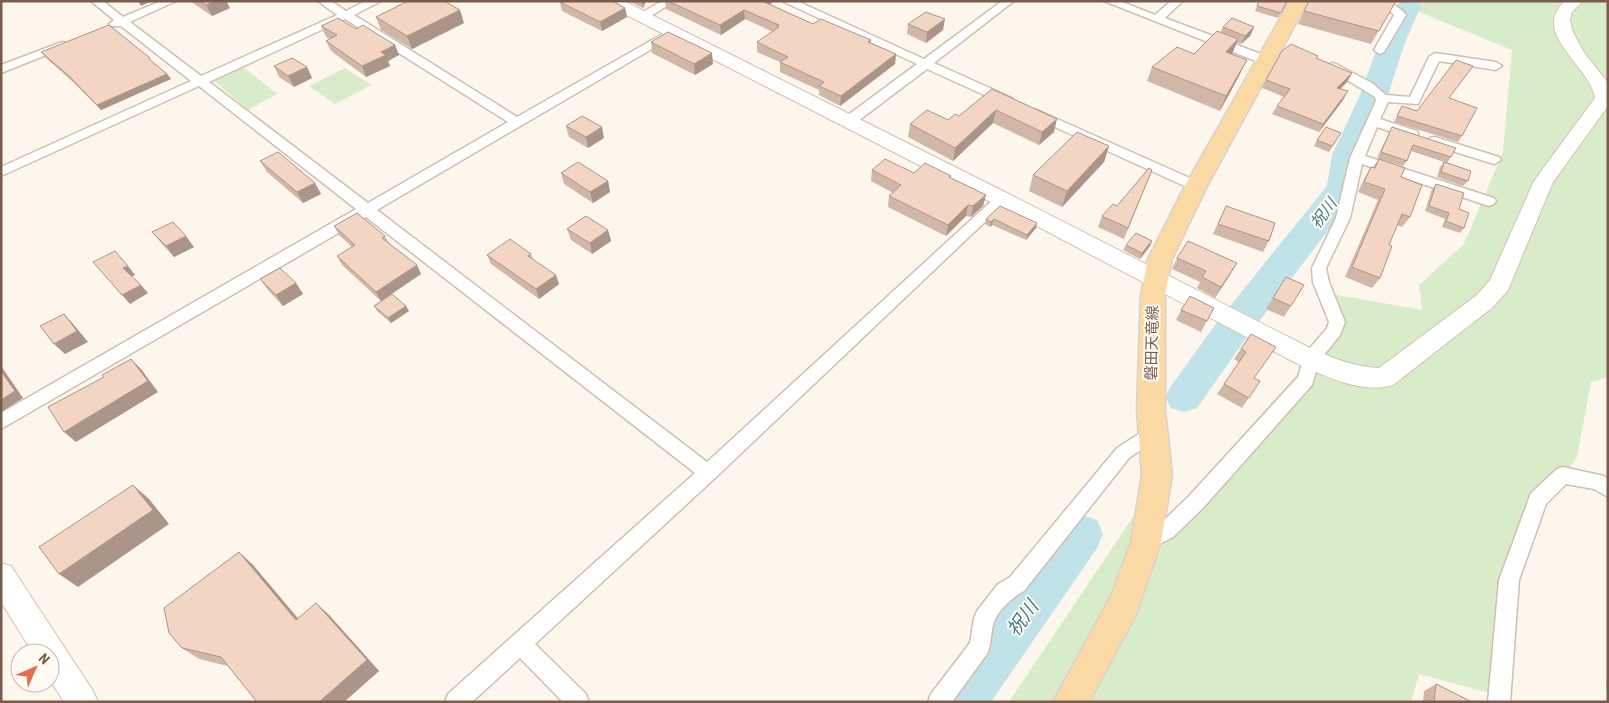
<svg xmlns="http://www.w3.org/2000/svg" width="1609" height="703" viewBox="0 0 1609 703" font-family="'Roboto Condensed','Noto Sans JP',sans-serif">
<rect width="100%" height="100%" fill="#fdf6ec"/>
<g fill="#d8ecc9">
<polygon points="1418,1 1608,1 1608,377 1591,382 1577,457 1568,470 1531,497 1500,696 1419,674 1411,702 1009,702 1155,484 1146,542 1311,359 1337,322 1326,293 1422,310 1419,285 1464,244 1503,152 1512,50 1412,9"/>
<polygon points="243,67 277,94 248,110 213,80"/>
<polygon points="345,68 371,85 335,104 309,86"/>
</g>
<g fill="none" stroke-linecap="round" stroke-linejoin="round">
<g fill="#bfe3e8" fill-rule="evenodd">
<polygon points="1399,1 1423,1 1404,45 1388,95 1362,155 1357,187 1336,220 1244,341 1197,408 1184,412 1171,408 1165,397 1171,386 1218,321 1327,186 1332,155 1360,95 1378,45"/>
<polygon points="1082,515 1097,520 1103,534 1097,548 991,702 938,702 945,685 1067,520"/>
</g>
<g stroke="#d1beb0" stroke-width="3">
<g id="street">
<path d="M 91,1 L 103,1 L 123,17 L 161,1 L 176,1 L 130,22 L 201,76 L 337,15 L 318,1 L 331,1 L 346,11 L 366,1 L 381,1 L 354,15 L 517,117 L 666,32 L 674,32 L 676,34 L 674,36 L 377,210 L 707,462 L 997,196 L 1007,196 L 1009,199 L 714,479 L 535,644 L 586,694 L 589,702 L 563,702 L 520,658 L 472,702 L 445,702 L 448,694 L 695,473 L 366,217 L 1,429 L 1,413 L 356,209 L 199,86 L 1,176 L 1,167 L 191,81 L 121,26 L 111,26 L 109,24 L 114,20 ZM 345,19 L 508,122 L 368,203 L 209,82 Z"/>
<polygon points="662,1 675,1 646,19 638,19 636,17 638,15"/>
<polygon points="782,1 797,1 924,59 1002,1 1014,1 934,63 1012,98 1014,101 1012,104 1004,104 927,69 854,124 844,124 843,121 844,118 917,64"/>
<polygon points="1104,1 1120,1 1155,15 1171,1 1183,1 1165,18 1269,57 1271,60 1269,63 1261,63"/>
<path d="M 1366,1 C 1382,1 1395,1 1406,15 L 1384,52 L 1380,54 L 1374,50 L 1394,15 L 1389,10 Z"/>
<polygon points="62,42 66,43 68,45 66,47 1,73 1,65"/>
<polygon points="1435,53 1496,62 1502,66 1496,70 1439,61 1418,104 1388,102 1380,119 1417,131 1418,134 1417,137 1407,137 1377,127 1365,156 1494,198 1496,201 1494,204 1489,206 1362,164 1350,218 1326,268 1329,282 1345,322 1340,335 1319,361 1312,385 1203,508 1173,537 1146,551 1139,548 1136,542 1139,536 1159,525 1189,496 1298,377 1305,354 1327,328 1329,322 1313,282 1312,268 1336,218 1350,158 1376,101 1375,97 1326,67 1332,63 1336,64 1372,83 1386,95 1410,97 1429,57"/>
<polygon points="1037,110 1201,183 1203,186 1201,189 1191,189 1033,117 1031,114"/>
<polygon points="1435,137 1499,157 1501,160 1494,164 1430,144 1428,141 1430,138"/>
<path d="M 1153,425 L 1159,427 L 1162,432 L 1159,437 L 1129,458 L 1024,591 C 1013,597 998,610 994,622 C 990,633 992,644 987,654 L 952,702 L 928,702 L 931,694 L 970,643 L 974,618 L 977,611 L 998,584 L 1010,577 L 1117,448 Z"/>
<polygon points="1563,467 1604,476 1608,479 1608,497 1594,489 1566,484 1546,504 1519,580 1510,702 1488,702 1499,580 1531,493 1557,469"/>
</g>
</g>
<g stroke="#d6c0b0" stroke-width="2">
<g id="secondary">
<path d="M 603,1 L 624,1 L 1009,194 L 1308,347 C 1332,358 1354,367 1379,368 L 1477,295 L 1490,280 L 1534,181 L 1595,98 C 1592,68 1529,33 1565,1 L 1583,1 L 1572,12 L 1570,20 L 1572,30 L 1583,51 L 1608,83 L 1608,106 L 1553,182 L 1508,290 L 1493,307 L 1393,385 C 1361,395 1320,374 1292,361 L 995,204 L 605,4 Z"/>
<polygon points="1,563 11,566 93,691 98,702 64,702 50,680 50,653 33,653 1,602"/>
</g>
</g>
<g stroke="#dad1cd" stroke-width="3">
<polygon id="primary" points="1290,1 1308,1 1207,186 1172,259 1165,295 1165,410 1172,475 1161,542 1136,614 1089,702 1053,702 1111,596 1131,542 1142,475 1137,410 1141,295 1148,259 1185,186"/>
</g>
<use href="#street" fill="#fff" fill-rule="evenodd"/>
<use href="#secondary" fill="#fff" fill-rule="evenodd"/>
<use href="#primary" fill="#fbd9a5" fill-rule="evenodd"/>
</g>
<g fill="#d1b7a8">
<polygon points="190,1 226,1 230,8 212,16"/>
<polygon points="628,1 646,1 643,8"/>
<polygon points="665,1 772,1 772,3 770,5 813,24 871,40 871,44 896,54 895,64 840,106 819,95 819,90 780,72 780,62 757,52 757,42 773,32 745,19 721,35 666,9"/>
<polygon points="1259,1 1288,1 1278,18 1255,11"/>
<polygon points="1396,1 1371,44 1298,24 1304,11"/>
<polygon points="560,2 625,8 627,17 602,31 562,11"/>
<polygon points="376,17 464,23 412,49 381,30"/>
<polygon points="908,24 943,30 926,43 907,34"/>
<polygon points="321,26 356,29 395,45 399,55 388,61 390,66 366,77 331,51 326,41 330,39 326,37"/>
<polygon points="1223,27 1254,27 1250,36 1241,44 1237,43 1232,54 1240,74 1220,111 1147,81 1152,67 1194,54 1220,33"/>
<polygon points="651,42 713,64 695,75 652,53"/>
<polygon points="41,52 154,63 167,74 171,79 101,110 73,82 45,57"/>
<polygon points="1317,59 1352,73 1347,82 1340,89 1343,100 1319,132 1272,114 1277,106 1284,97 1262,88 1266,80"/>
<polygon points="274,66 307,67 312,78 294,87 279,77"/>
<polygon points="992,89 1054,132 1039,145 993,123 953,161 908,137 910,124 948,120 959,116"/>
<polygon points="1450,98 1462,136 1458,142 1394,122 1402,106 1417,111"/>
<polygon points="566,126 604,138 588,148 569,137"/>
<polygon points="1392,127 1451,157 1447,163 1411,151 1407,161 1403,166 1377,158 1389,133"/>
<polygon points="1338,138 1329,152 1314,146 1317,140"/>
<polygon points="1109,146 1104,162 1062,207 1029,191 1033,175"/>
<polygon points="1379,159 1401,177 1410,217 1402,227 1397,225 1389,245 1380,278 1372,288 1345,277 1378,200 1358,192 1365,177 1371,167 1373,167"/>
<polygon points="260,161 315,183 321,194 303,203 267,172"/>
<polygon points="1444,162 1468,181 1463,186 1437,177 1440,167"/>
<polygon points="872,170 914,173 951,178 986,195 983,206 971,217 966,216 946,236 888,207 889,196 893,193 871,181"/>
<polygon points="1152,170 1124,239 1098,227 1102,216 1117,206"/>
<polygon points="561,173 608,181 610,192 593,203 564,184"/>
<polygon points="1436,184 1464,228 1460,233 1442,227 1445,219 1425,211 1432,189"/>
<polygon points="1000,206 1036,228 1026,240 992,225 990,227 985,224 986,219"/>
<polygon points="1226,206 1269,241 1263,252 1213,234"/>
<polygon points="334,226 385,236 388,242 421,274 383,300 406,306 409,311 391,323 377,311 374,306 381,301 342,265 337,256 352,247 339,235"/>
<polygon points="567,229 608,230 611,241 592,254 571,240"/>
<polygon points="152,232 194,247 174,257 161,243"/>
<polygon points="1152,241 1150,246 1140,259 1123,250 1126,245"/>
<polygon points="531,254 533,260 559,284 539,299 491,264 487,255"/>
<polygon points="1177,258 1237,263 1231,273 1215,298 1197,288 1200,282 1172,269"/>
<polygon points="1286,277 1291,306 1284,317 1266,309"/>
<polygon points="260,279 296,283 303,294 283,306 268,290"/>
<polygon points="1214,308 1201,332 1176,320 1181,310"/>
<polygon points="1251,334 1254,379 1260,381 1242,408 1217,394 1239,362 1234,359"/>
<polygon points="239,552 253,565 298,618 329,615 379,671 344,702 257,702 228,666 199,659 182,648"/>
<polygon points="1608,662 1608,691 1606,690"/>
<polygon points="1436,684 1472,702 1423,702 1424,691"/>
</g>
<g fill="#aa9588">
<polygon points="138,1 152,1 141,6"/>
<polygon points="216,1 226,1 230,8 212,16 206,5"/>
<polygon points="642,1 646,1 643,8"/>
<polygon points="761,1 772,1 772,3 761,10"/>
<polygon points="625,8 627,17 602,31 600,22"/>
<polygon points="460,10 464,23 412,49 407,36"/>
<polygon points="744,10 745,19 721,35 720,25"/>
<polygon points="945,19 943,30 926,43 927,32"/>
<polygon points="1254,27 1250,36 1241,44 1245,36"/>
<polygon points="1238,39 1232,54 1220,66 1226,52"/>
<polygon points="395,45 399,55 388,61 390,66 366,77 362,66 381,52"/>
<polygon points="712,53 713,64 695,75 694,64"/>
<polygon points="896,54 895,64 840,106 841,96"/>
<polygon points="1247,60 1240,74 1220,111 1226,96"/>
<polygon points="307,67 312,78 294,87 288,76"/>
<polygon points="1352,73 1347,82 1333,96 1337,88"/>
<polygon points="167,74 171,79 101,110 97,105"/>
<polygon points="1348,91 1343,100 1319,132 1323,124"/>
<polygon points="996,110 993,123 953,161 955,148"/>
<polygon points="1057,119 1054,132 1039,145 1042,132"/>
<polygon points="602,127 604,138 588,148 586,137"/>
<polygon points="1109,146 1104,162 1062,207 1067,191"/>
<polygon points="608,181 610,192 593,203 590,192"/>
<polygon points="315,183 321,194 303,203 297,192"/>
<polygon points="986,195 983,206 971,217 973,206"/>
<polygon points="968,205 966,216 946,236 948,225"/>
<polygon points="994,219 992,225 990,227 991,222"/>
<polygon points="1037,223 1036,228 1026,240 1027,235"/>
<polygon points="608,230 611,241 592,254 590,243"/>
<polygon points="186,236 194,247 174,257 166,246"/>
<polygon points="1152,241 1150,246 1140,259 1142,253"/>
<polygon points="1237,263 1231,273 1215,298 1221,287"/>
<polygon points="417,265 421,274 381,301 376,292"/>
<polygon points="128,266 135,275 131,277 123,268"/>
<polygon points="556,275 559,284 539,299 536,289"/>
<polygon points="296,283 303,294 283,306 276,295"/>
<polygon points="141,285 148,293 130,304 122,295"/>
<polygon points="406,306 409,311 391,323 388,318"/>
<polygon points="64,314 74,325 88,342 65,354 54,344"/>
<polygon points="131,359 141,369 158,392 76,442 64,432"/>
<polygon points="1,366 23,398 1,412"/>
<polygon points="133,485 149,499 169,524 78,587 59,574"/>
<polygon points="239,552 253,565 309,632 296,620"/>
<polygon points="316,603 329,615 379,671 344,702 319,702"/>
</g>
<g fill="#f3d5c3" stroke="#aa9588">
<polygon points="200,1 216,1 206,5"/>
<polygon points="408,1 444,1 460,10 407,36 376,17"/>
<polygon points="561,1 612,1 625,8 600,22 560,2"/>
<polygon points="668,1 762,1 813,24 821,19 871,40 868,42 896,54 841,96 819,86 824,82 780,62 788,57 757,42 779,27 777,26 779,25 744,10 720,25"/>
<polygon points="1259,1 1287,1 1281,13 1257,6"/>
<polygon points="1309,1 1396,1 1379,31 1304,11"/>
<polygon points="926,12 945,19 927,32 908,24"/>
<polygon points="338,18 356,29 363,25 395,45 381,52 386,55 362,66 326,41 337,35 321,26"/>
<polygon points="1232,18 1254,27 1245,36 1223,27"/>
<polygon points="109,25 150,58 149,59 167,74 97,105 69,76 41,52"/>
<polygon points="1217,31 1238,39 1226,52 1247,60 1226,96 1152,67 1177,47 1194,54"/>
<polygon points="668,32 712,53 694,64 651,42"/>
<polygon points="1291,44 1318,56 1316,58 1352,73 1337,88 1348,91 1323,124 1277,106 1290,89 1266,80 1282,51"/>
<polygon points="292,58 307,67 288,76 274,66"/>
<polygon points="1456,60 1473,66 1449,98 1477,108 1462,136 1397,116 1402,106 1417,111"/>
<polygon points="992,89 1057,119 1042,132 996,110 955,148 910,124 927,110 948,120 955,114 959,116"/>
<polygon points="582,116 602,127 586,137 566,126"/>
<polygon points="1326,127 1341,133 1332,146 1317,140"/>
<polygon points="1392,127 1456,148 1451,157 1413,145 1407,161 1381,152"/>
<polygon points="1077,132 1109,146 1067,191 1033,175"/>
<polygon points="278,152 315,183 297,192 260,161"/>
<polygon points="885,159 914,173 925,163 951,176 949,177 986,195 973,206 968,205 948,225 889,196 901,185 872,170"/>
<polygon points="1379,159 1405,168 1401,177 1422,185 1410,217 1402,214 1389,245 1392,246 1380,278 1352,267 1385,189 1364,182 1371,167 1375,168"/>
<polygon points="578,162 608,181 590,192 561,173"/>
<polygon points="1444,162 1471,171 1468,181 1441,172"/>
<polygon points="1149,168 1152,170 1128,228 1102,216 1113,204 1117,206"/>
<polygon points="1436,184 1464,193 1459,209 1469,213 1464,228 1446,221 1449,213 1429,206"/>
<polygon points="1000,206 1037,223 1027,235 994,219 991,222 986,219"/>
<polygon points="1226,206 1275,223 1269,241 1218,224"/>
<polygon points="357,213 385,236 382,238 417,265 376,292 337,256 355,245 334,226"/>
<polygon points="586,216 608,230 590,243 567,229"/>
<polygon points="173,222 186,236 166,246 152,232"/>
<polygon points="1136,233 1152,241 1142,253 1126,245"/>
<polygon points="510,239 531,254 528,256 556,275 536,289 487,255"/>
<polygon points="1188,241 1237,263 1221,287 1202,277 1206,271 1177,258"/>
<polygon points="115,251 128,266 123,268 141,285 122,295 93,262"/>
<polygon points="280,268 296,283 276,295 260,279"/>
<polygon points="1286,277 1304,285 1291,306 1273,298"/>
<polygon points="392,294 406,306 388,318 374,306"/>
<polygon points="1190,296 1214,308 1207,321 1181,310"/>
<polygon points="64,314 77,331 54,344 40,326"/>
<polygon points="1251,334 1276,347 1254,378 1260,381 1249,398 1224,384 1246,352 1241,349"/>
<polygon points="131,359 148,381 64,432 48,407 104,377 102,375"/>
<polygon points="1,371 15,391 1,400"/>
<polygon points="133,485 153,510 59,574 39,547"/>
<polygon points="239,552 296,620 316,603 367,660 319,702 257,702 221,657 182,648 169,633 164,608"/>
<polygon points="1436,684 1472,702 1434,702"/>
</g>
<g text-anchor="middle" stroke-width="4" stroke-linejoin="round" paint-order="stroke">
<g font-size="15" fill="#7a5c4d" stroke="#fffaf3">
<text transform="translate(1152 343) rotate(-89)" y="5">磐田天竜線</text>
</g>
<g font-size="16" font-style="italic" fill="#437c86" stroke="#fffaf3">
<text transform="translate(1323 213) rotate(-53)" y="6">祝川</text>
</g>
<g font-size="19" font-style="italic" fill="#437c86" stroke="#fffaf3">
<text transform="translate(1022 618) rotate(-54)" y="7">祝川</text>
</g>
</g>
<rect width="1609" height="703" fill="none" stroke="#7a5c4d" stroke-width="5"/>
<g transform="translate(35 668) rotate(45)"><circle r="24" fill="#fffaf3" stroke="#cabbb1"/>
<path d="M0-4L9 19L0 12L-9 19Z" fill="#e76f51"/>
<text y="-8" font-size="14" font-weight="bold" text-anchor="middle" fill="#7a5c4d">N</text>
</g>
</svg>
